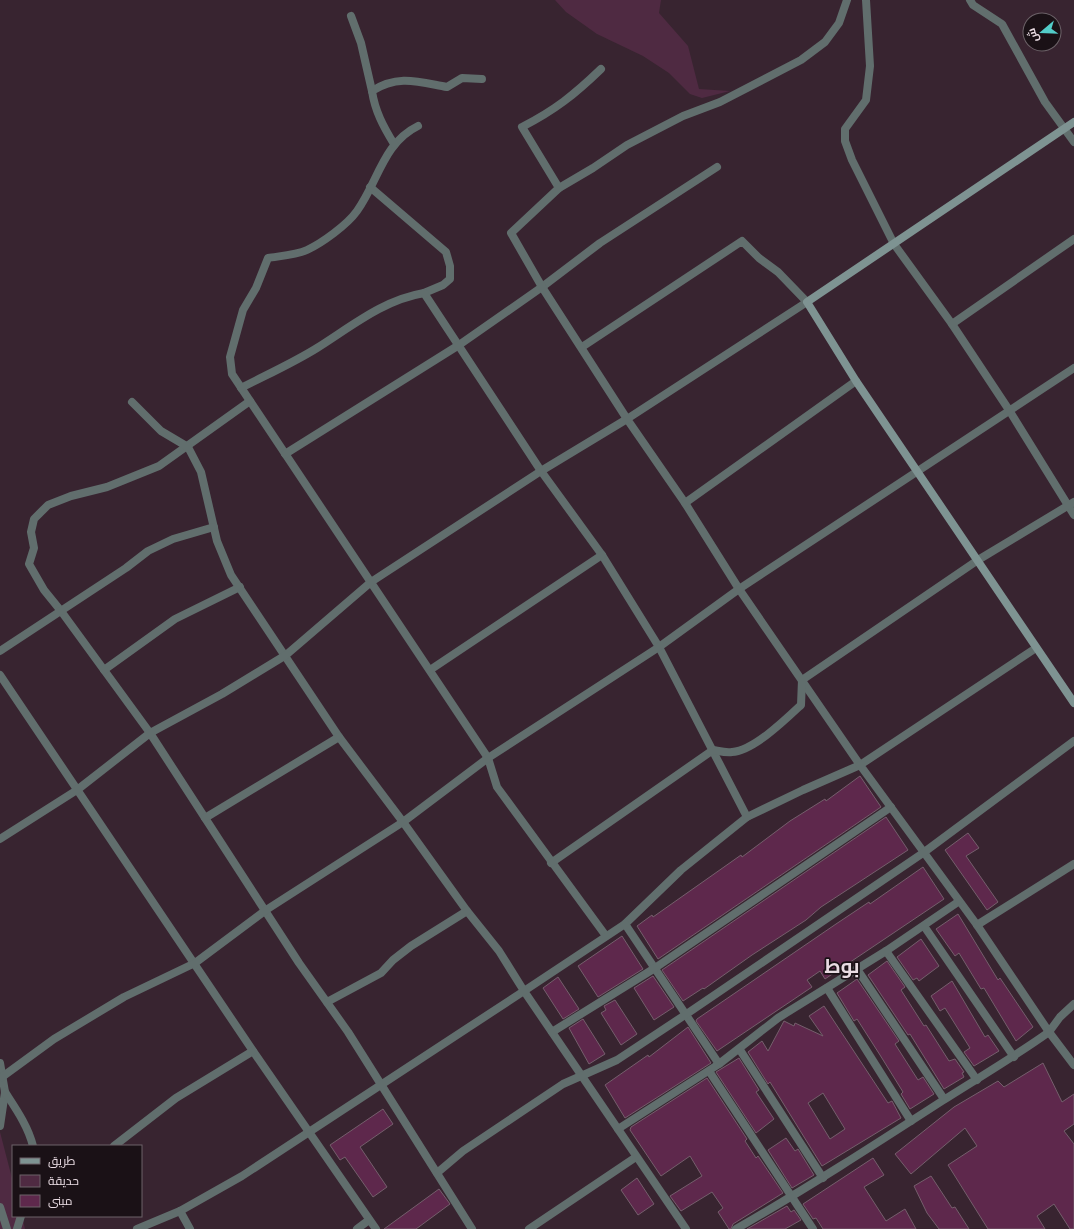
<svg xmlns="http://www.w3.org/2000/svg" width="1074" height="1229" viewBox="0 0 1074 1229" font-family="Overpass,Cairo,sans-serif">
<rect width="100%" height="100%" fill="#382430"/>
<g fill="#4f2a42">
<polygon points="555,0 661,0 659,13 688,46 699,89 730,91 702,98 690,94 669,73 643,56 597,34 566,12"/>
<polygon points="0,1132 13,1182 13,1216 22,1216 25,1229 0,1229"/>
</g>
<g fill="#5e284c" stroke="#755e6c" fill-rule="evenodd">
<polygon points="860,776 881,807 658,959 637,926 652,915 653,917 724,867 741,855 742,857 790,821 825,799 826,801"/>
<polygon points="886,817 908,850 821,907 806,920 752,955 704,989 703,988 683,1001 662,970"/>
<polygon points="968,833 979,848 966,856 998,902 987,910 945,850"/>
<polygon points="923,867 944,899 825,979 820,971 807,980 812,987 717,1051 696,1021 697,1019 836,924 869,902 870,904"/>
<polygon points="958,914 998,980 1000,978 1033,1027 1016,1041 984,988 981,989 959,953 955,956 936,929"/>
<polygon points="622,936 643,969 598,997 578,966"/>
<polygon points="921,939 939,966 919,981 917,978 913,980 897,957"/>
<polygon points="887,961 905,987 901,990 924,1026 926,1025 949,1061 955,1059 964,1072 962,1073 964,1077 944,1089 910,1034 908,1035 868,975"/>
<polygon points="653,976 674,1007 654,1020 634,988"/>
<polygon points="558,977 579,1009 563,1019 543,988"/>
<polygon points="857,979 899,1041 895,1044 918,1080 923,1077 934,1094 910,1109 901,1094 903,1092 880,1055 857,1019 854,1021 837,993"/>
<polygon points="952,981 985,1037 988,1035 999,1051 974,1066 964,1052 970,1048 945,1008 940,1011 931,996"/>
<polygon points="615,1000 637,1034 621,1045 601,1013 606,1010 604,1006"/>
<path d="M 824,1006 L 888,1103 L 892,1101 L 901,1118 L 822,1166 L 770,1082 L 768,1084 L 748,1052 L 762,1041 L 768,1051 L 784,1021 L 794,1026 L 795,1023 L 823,1036 L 809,1016 ZM 823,1093 L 845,1129 L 830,1139 L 808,1103 Z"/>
<polygon points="583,1019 605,1054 589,1064 569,1028"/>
<polygon points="688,1027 711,1063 625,1118 605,1085 648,1055 649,1057"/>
<polygon points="739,1058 759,1090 756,1092 774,1119 756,1133 716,1072"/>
<polygon points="1043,1063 1062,1102 1074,1094 1074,1124 1064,1131 1074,1144 1074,1229 1070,1229 1054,1204 1037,1216 1045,1229 988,1229 948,1165 977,1146 965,1128 911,1174 895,1154 954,1107 998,1081 1004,1087"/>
<polygon points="707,1078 747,1139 745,1141 756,1158 758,1156 783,1193 733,1224 731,1229 729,1229 718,1212 723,1208 712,1192 681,1211 670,1196 702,1176 690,1156 661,1176 630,1130 631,1127"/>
<polygon points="383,1109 393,1124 360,1147 387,1187 373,1197 345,1157 340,1160 330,1145"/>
<polygon points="786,1138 795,1151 798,1149 814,1175 792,1188 768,1150"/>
<polygon points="873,1158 884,1175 864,1187 886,1221 905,1209 916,1229 823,1229 816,1218 813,1219 803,1204"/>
<polygon points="931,1176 952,1208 955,1207 969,1229 939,1229 927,1213 914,1186"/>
<polygon points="637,1178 654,1204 638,1215 621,1190"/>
<polygon points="439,1189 450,1204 416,1229 384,1229"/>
<polygon points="787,1206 791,1212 794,1210 801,1220 785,1229 747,1229"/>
</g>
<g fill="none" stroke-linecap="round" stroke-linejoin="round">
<g stroke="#616e6d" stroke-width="8">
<polyline points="866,0 870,66 866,100 845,129 845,141 852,160 894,244 952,324 1009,410 1074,515"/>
<polyline points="970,0 973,5 1002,24 1045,102 1074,142"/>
<polyline points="351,16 361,43 372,91"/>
<path d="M 418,126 C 383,143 378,182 357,211 C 347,225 322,243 307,250 C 296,255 280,256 268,258 L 256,288 L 243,310 L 230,357 L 232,374 L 488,758 L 497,787 L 606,936"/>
<path d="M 394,144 C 383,126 375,111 372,91 C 398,74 419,82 447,87 L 462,78 L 482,79"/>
<polyline points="370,187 446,252 450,266 450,279 443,285 424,293"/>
<path d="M 559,188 L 522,127 C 555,110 574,95 601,69"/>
<polyline points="952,324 1074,239"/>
<polyline points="582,347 742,241 759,258 778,272 807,302 627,419 685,503 739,589 860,765 803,790 747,817 681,870 625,924 524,991 686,1229"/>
<path d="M 241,388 C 266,375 293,363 317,348 C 352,326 383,300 424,293 L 541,471 L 602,555 L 659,647 L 747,817"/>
<polyline points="250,401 159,466 107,487 71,496 48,505 34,519 31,532 34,548 29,564 44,590 61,611 150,733 299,963 348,1032 472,1229"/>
<polyline points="132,402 161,431 188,447 201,472 217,541 231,575 339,737 403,822 467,911 499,951 524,991 242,1176 180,1211 137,1229"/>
<polyline points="285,454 459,345 542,287 600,243 717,167"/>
<polyline points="685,503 856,381"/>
<polyline points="1036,648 860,765 977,925 1049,1032 1060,1017 1074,1004"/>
<polyline points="0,651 126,568 148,551 173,539 214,527"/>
<polyline points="104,670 175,619 240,587"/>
<polyline points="430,670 602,555"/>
<polyline points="0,675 253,1051 376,1229"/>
<polyline points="205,818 339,737"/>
<polyline points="0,839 77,790 150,733 222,694 286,655 371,582 541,471 627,419 542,287 511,233 559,188 593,168 627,145 683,116 720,102 801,60 825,42 839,23 847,0"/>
<path d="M 551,863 L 713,750 C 719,751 726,753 732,752 C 753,751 785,720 801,705 L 802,680 L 978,560 L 1074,502"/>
<polyline points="625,924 719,1064"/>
<polyline points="977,925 1074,864"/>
<polyline points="924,926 1014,1057"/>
<polyline points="886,951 977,1080"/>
<polyline points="857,969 944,1099"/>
<polyline points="827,988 911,1121"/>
<polyline points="327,1002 381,973 393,960 411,946 467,911"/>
<polyline points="552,1032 655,968 891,807"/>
<polyline points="740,1050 823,1178"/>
<polyline points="0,1063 5,1092 0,1126"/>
<polyline points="709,1071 813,1229"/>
<polyline points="2,1077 54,1039 124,997 195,963 266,910 403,822 488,758 659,647 739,589 1074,368"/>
<path d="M 5,1092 C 16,1109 28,1126 33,1146"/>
<polyline points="618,1129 719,1064 778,1018 886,951 958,902"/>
<polyline points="114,1146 176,1098 253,1051"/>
<polyline points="437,1173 463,1151 563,1084 617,1060 685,1015 923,853 1074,741"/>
<polyline points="0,1207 7,1229"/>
<polyline points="180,1211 190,1229"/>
<polyline points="17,1229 21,1216"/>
<polyline points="357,1229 369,1220"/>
<polyline points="529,1229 636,1157"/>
<path d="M 736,1229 C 806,1189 874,1145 942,1101 C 978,1078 1014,1057 1049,1032 L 1074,1065"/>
</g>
<polyline stroke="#7e9392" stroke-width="8" points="1074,122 807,302 856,381 1074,703"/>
</g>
<g text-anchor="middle" stroke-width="3.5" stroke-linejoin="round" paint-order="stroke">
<g font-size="20" font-weight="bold" fill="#e8dbe2" stroke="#1a1116">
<text x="842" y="973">بوط</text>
</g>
</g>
<rect x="12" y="1145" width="130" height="72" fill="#1a1116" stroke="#6c6268"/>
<rect x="20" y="1158" width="20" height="6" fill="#7e9392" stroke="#6c6268"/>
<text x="48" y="1165" font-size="12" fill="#e8dbe2">طريق</text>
<rect x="20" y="1175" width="20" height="12" fill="#4f2a42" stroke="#6c6268"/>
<text x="48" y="1185" font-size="12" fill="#e8dbe2">حديقة</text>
<rect x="20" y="1195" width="20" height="12" fill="#5e284c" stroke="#6c6268"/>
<text x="48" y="1205" font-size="12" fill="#e8dbe2">مبنى</text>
<g transform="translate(1042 32) rotate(251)"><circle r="19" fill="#1a1116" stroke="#6c6268"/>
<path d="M0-3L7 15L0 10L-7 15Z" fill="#53cdc9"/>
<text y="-6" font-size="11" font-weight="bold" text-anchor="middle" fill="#e8dbe2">ش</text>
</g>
</svg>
